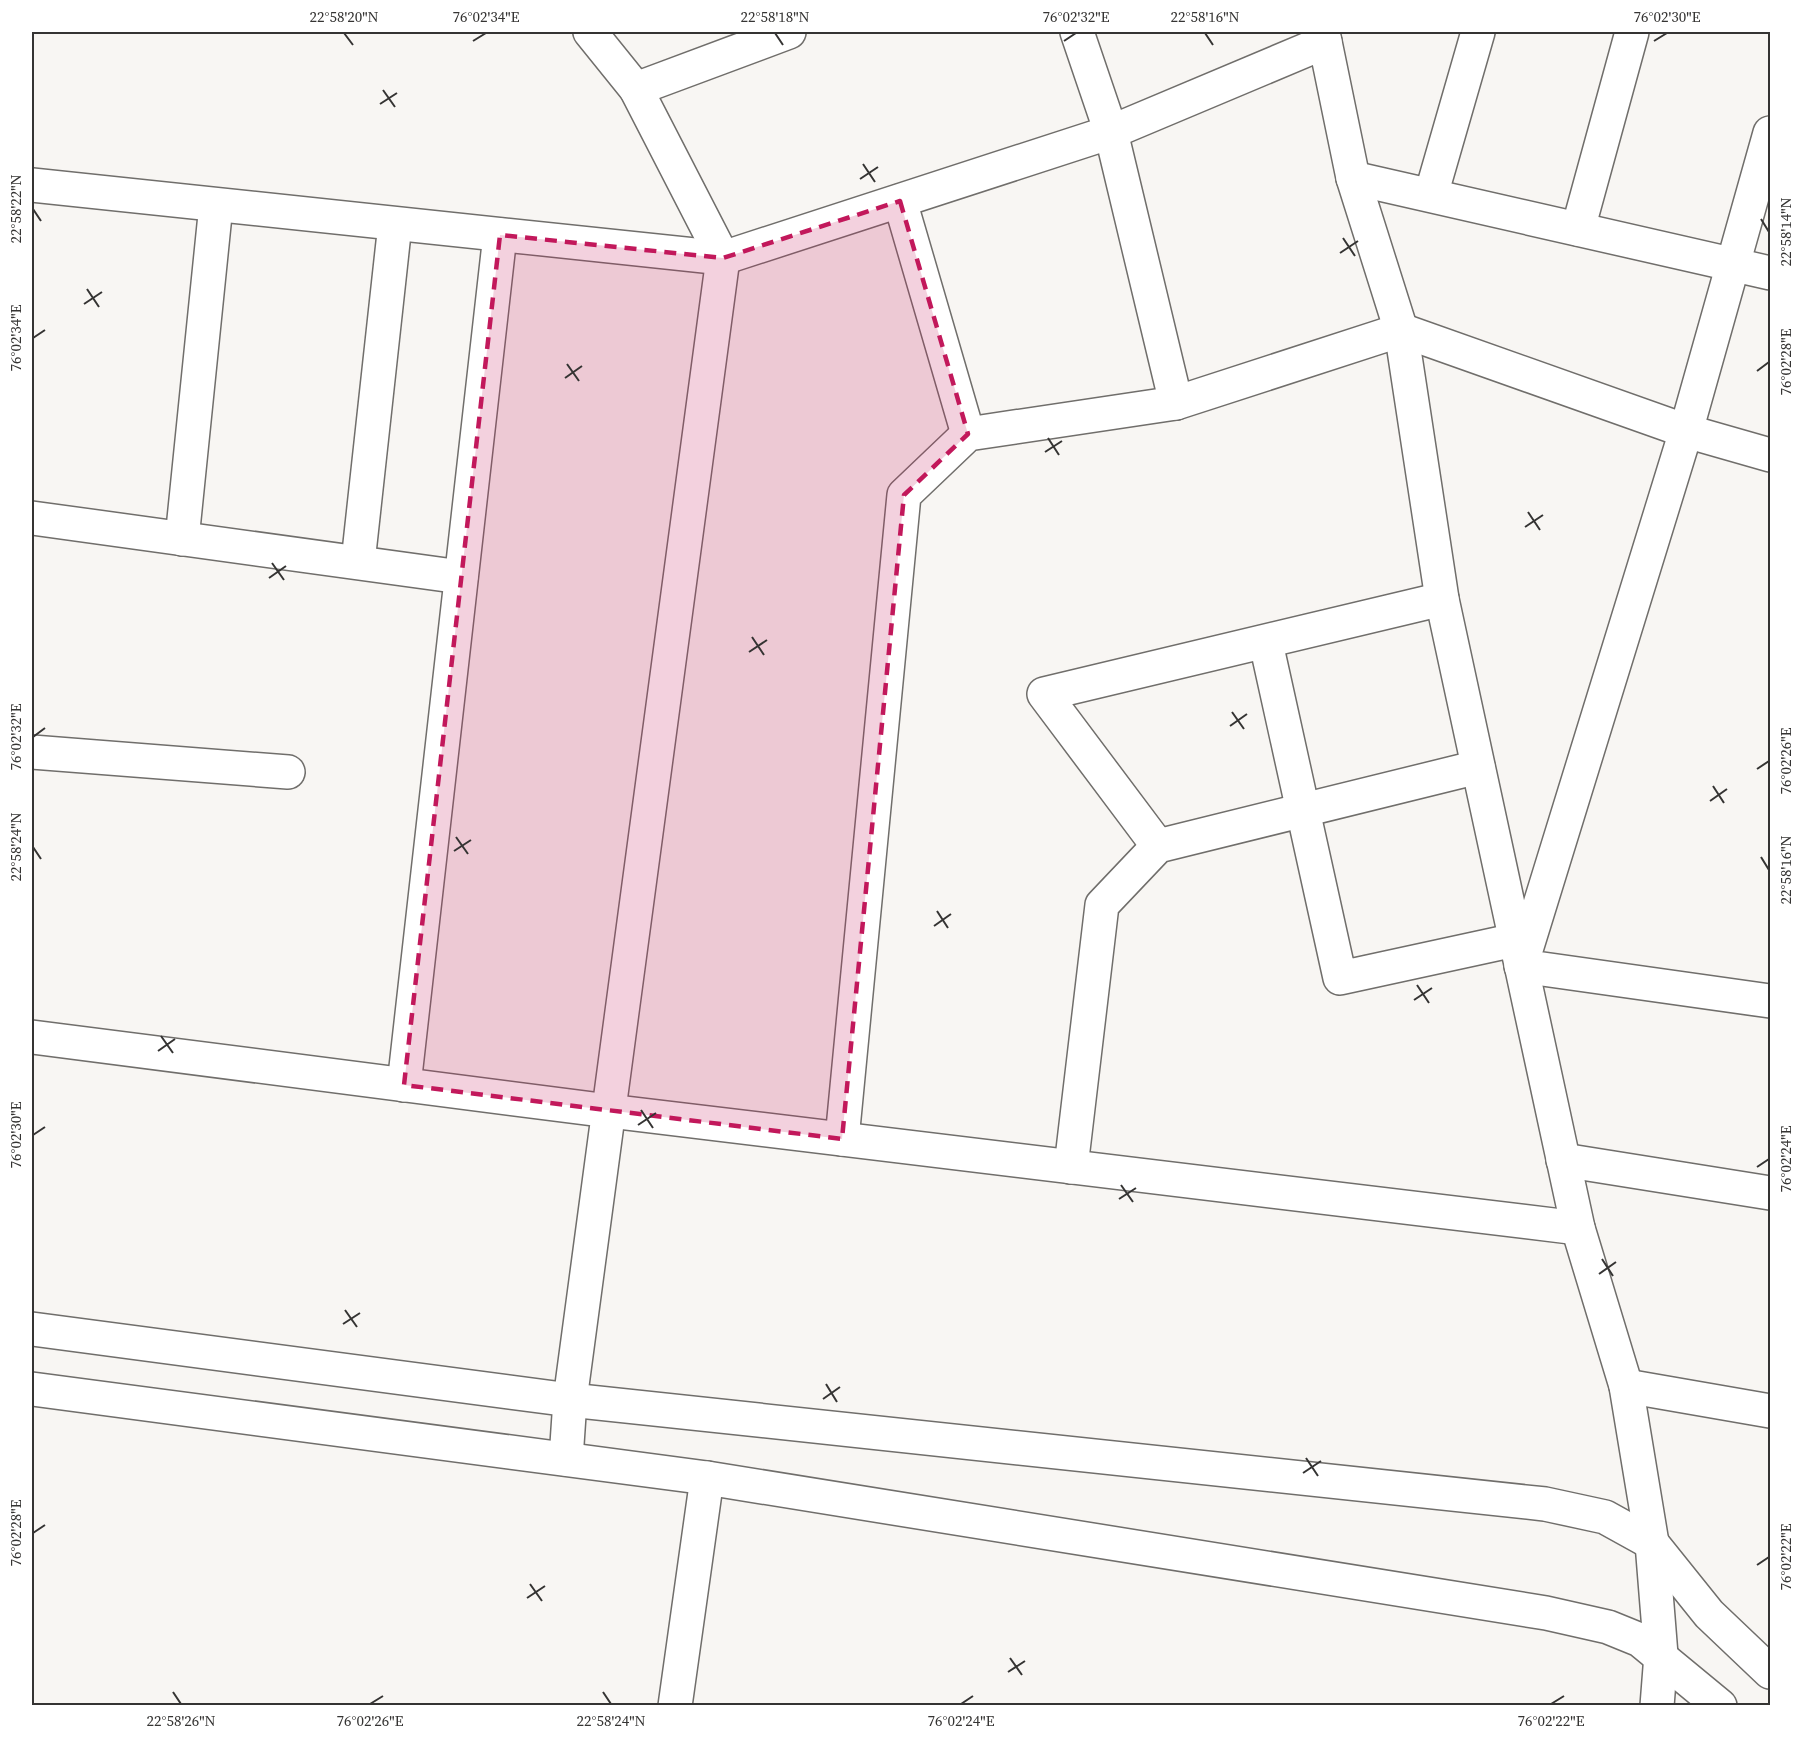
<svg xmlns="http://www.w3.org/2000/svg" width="1802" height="1737" viewBox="0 0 1802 1737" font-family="'Source Serif 4',serif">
<rect width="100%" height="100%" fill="#f8f6f3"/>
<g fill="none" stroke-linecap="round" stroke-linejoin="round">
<g stroke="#706e6b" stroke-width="36">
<g id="street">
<polyline points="1077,32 1111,132 1176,403"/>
<polyline points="1323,32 1353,178 1401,330 1442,599 1578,1228 1626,1386 1652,1543 1661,1655 1657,1706"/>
<polyline points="636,89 789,32"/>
<polyline points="1770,133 1686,431 1521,966 1770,1001"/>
<polyline points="1353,178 1770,273"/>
<polyline points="32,185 723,258 1111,132 1325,42"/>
<polyline points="1431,195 1478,32"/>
<polyline points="900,201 968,434"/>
<polyline points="1578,229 1632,32"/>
<polyline points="32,518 461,577"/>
<polyline points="182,539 216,205"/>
<polyline points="358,562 395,224"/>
<polyline points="1266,643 1340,978 1515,940"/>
<polyline points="32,752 288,772"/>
<polyline points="1158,846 1044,694 1442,599"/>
<polyline points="32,1037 609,1111 1578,1228"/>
<polyline points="404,1085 500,235"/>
<polyline points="842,1139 904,495 968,434 1176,403 1401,330 1686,431 1770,455"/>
<polyline points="1563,1160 1770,1193"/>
<polyline points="1071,1167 1102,905 1158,846 1478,767"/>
<polyline points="1626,1386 1770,1411"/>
<polyline points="570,1400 723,258 636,89 590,32"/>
<polyline points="675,1706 707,1478"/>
</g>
</g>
<g stroke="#706e6b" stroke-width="36">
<g id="secondary">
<polyline points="32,1329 570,1400 1545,1504 1605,1517 1652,1543 1709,1614 1770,1672"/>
<polyline points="32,1389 707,1478 1546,1613 1608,1627 1640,1640 1720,1706"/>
<polyline points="566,1459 570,1400"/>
</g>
</g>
<use href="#street" stroke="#fff" stroke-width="33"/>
<use href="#secondary" stroke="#fff" stroke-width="33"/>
</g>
<path fill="#c2185b" fill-opacity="0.2" stroke="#c2185b" stroke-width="4.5" stroke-dasharray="12 8" stroke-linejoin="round" d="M 900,201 L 968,434 L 904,495 L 842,1139 L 404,1085 L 500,235 L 723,258 Z"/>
<path fill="none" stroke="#353433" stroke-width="2" d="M 344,33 L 353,45M 775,33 L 783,45M 1205,33 L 1213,45M 473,41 L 486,33M 1064,41 L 1076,33M 1654,41 L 1667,33M 383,90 L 395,107M 380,104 L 397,93M 863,164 L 875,182M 860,179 L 878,167M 33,209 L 41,221M 1761,219 L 1769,232M 1343,238 L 1355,256M 1340,253 L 1358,241M 87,289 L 99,307M 84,304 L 102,292M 33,338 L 45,330M 567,364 L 579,381M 1757,371 L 1769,362M 565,378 L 582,366M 1048,438 L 1059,455M 1045,452 L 1062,441M 1528,512 L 1540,530M 1525,527 L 1543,515M 272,563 L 284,580M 269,578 L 286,566M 752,637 L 764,655M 749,652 L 767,640M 1232,712 L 1244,729M 1230,726 L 1247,714M 33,737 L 45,728M 1757,769 L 1769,761M 1713,786 L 1724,803M 1710,801 L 1727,789M 456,837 L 468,854M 33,847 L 41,859M 454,851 L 471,840M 1761,857 L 1769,870M 937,911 L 948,928M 934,926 L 951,914M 1417,985 L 1429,1003M 1414,1000 L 1432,988M 161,1036 L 173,1053M 158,1051 L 175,1039M 641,1110 L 653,1128M 638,1125 L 656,1113M 33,1135 L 45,1127M 1757,1167 L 1769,1159M 1121,1185 L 1133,1202M 1119,1199 L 1136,1188M 1602,1259 L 1613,1276M 1599,1274 L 1616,1262M 345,1310 L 357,1327M 343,1324 L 360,1313M 826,1384 L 837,1402M 823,1399 L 840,1387M 1306,1458 L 1318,1476M 1303,1473 L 1321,1461M 33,1533 L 45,1525M 1757,1565 L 1769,1557M 530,1584 L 542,1601M 527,1598 L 545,1586M 1010,1658 L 1022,1675M 1008,1672 L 1025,1661M 173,1692 L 181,1704M 603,1692 L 611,1704M 370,1704 L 383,1696M 961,1704 L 973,1696M 1551,1704 L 1564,1696"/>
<rect width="1802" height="1737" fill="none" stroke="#ffffff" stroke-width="66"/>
<rect x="33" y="33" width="1736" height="1671" fill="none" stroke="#353433" stroke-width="2"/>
<g font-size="15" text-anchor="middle" fill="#353433">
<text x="344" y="22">22°58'20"N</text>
<text x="486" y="22">76°02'34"E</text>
<text x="775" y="22">22°58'18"N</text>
<text x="1076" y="22">76°02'32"E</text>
<text x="1205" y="22">22°58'16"N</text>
<text x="1667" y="22">76°02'30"E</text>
<text transform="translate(16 209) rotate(-90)" y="5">22°58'22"N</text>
<text transform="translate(1786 232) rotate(-90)" y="5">22°58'14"N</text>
<text transform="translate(16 338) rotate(-90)" y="5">76°02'34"E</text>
<text transform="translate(1786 362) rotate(-90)" y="5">76°02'28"E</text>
<text transform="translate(16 737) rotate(-90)" y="5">76°02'32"E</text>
<text transform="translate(1786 761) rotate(-90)" y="5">76°02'26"E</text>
<text transform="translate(16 847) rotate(-90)" y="5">22°58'24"N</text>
<text transform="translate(1786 870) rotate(-90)" y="5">22°58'16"N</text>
<text transform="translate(16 1135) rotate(-90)" y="5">76°02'30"E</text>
<text transform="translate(1786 1159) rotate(-90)" y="5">76°02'24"E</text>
<text transform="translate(16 1533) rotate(-90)" y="5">76°02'28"E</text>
<text transform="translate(1786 1557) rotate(-90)" y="5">76°02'22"E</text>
<text x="181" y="1726">22°58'26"N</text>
<text x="370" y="1726">76°02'26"E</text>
<text x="611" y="1726">22°58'24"N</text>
<text x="961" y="1726">76°02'24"E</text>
<text x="1551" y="1726">76°02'22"E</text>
</g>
</svg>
